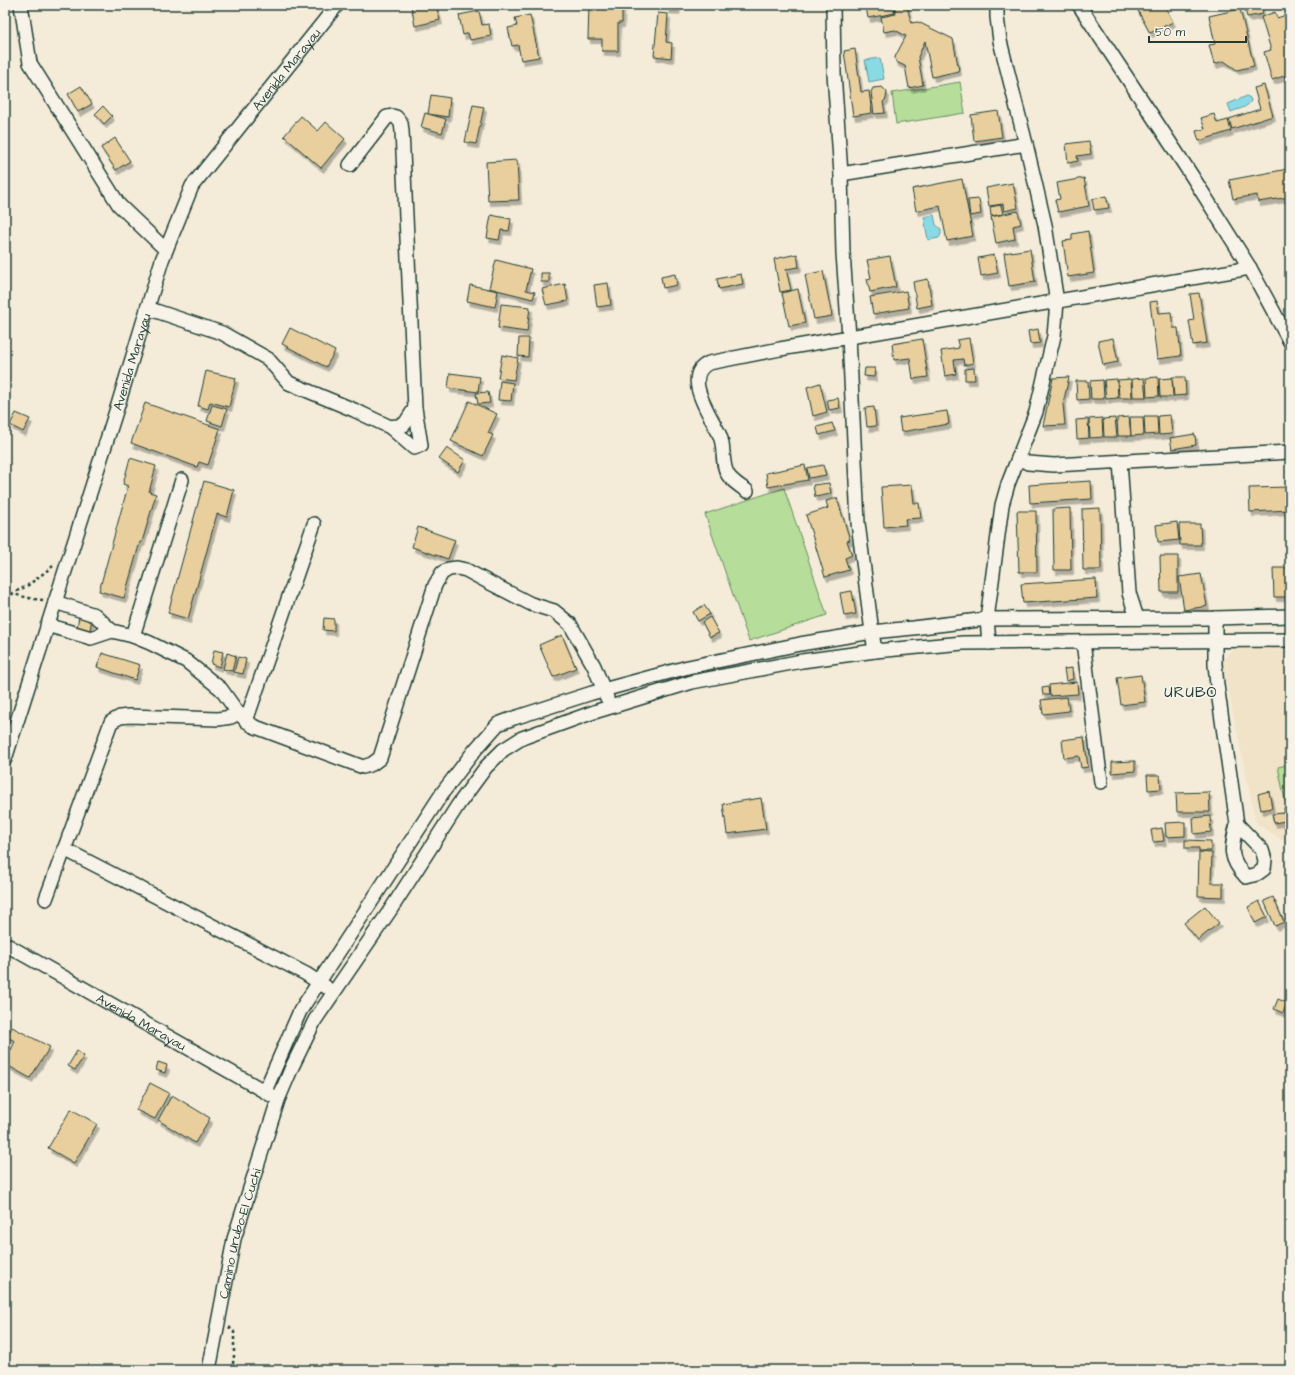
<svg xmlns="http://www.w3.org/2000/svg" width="1295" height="1375" viewBox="0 0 1295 1375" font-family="'Architects Daughter',sans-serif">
<defs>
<filter id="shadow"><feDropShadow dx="2.5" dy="4.5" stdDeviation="0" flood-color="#0004"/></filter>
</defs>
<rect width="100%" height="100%" fill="#f4ecd9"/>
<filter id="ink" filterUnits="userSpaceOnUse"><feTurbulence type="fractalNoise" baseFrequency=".025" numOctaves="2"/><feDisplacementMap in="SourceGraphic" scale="8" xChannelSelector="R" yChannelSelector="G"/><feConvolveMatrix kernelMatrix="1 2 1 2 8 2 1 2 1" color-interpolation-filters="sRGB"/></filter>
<g filter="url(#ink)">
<polygon fill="#f1e3c7" points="1290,647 1290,845 1256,823 1222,661 1234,649"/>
<g fill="#b6dd99" stroke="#6a8d66">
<polygon points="960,82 965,113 896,124 892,93"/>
<polygon points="784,488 827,615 749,641 705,514"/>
<polygon points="1290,764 1290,800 1285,801 1278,767"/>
</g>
<g fill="#8adae6" stroke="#5f9b9f">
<polygon points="880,58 884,79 869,82 865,60"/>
<path d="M 1247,96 L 1250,98 L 1251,101 C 1247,108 1238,109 1231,112 L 1228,104 Z"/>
<polygon points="934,215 936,225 941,229 941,234 939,238 928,240 924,217"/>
</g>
<g fill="#e9cf9e" stroke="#1f3d34" filter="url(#shadow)">
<polygon points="411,5 436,5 440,20 415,26"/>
<polygon points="589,5 622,5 622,23 618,23 618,51 602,51 602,39 588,39"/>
<polygon points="667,5 678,5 677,10 666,9"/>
<polygon points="880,5 893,5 895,13 868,18 866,7"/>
<polygon points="899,5 907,5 911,23 918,22 953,39 959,71 932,77 925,41 918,57 923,85 909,88 905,66 896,62 895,57 906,36 895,30 884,32 881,17 896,14 895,6"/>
<polygon points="1148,5 1164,5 1173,22 1150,33 1138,11"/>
<polygon points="1244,5 1261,5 1263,14 1247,17"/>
<polygon points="1240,9 1254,66 1237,70 1224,61 1214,64 1209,45 1215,44 1209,16"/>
<polygon points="479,11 482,25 489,24 491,36 470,40 468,33 463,35 459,15"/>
<polygon points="1275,12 1277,18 1289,14 1290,17 1290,74 1272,80 1264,52 1271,50 1261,17"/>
<polygon points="658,13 668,14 666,42 672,43 671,58 654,56"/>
<polygon points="530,15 539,57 521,60 518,45 512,46 508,28 517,26 515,18"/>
<polygon points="855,49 861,92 869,91 872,113 853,116 844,51"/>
<polygon points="1264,85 1273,116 1232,129 1229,119 1260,109 1254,88"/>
<polygon points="81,86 92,104 78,112 68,94"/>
<polygon points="882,87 887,92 886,99 883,102 885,113 874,114 871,92 873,88"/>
<polygon points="431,95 450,98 448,117 428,114"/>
<polygon points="473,105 484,107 476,144 465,142"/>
<polygon points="103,106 112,116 104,124 95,114"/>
<polygon points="998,111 1002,137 974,141 971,115"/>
<polygon points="425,113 446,119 442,133 421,127"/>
<polygon points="1214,114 1217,123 1228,120 1231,131 1199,141 1196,131 1205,129 1201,118"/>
<polygon points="301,116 318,131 326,122 345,139 321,168 284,136"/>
<polygon points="115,138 130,161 116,170 101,148"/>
<polygon points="1089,141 1091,154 1077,156 1078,161 1068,163 1066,144"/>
<polygon points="517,160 519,200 488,201 486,162"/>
<polygon points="1288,169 1290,176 1290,197 1258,202 1257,195 1233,199 1229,180"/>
<polygon points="1084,178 1089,206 1058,212 1055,200 1060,199 1057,183"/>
<polygon points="962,179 973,236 947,241 940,206 916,211 912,189"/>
<polygon points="1013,183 1018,208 1004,211 1003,204 989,206 986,188"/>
<polygon points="1106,196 1109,208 1094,210 1092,199"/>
<polygon points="979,199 981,214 970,216 968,200"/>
<polygon points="1001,205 1003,214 991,216 990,207"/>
<polygon points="1018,211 1021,224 1013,226 1015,239 996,243 991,217"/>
<polygon points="491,215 511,219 509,231 501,230 499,240 487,238"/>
<polygon points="1088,231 1094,273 1068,277 1063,241 1072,240 1072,234"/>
<polygon points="1030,249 1035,282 1009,286 1004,253"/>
<polygon points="797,254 799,267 786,269 791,290 780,292 774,259"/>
<polygon points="994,255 998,273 981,276 978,258"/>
<polygon points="890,256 896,287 870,292 867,279 871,278 867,260"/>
<polygon points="496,260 531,269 526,290 535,292 533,299 489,288"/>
<polygon points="823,271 832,316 814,319 805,275"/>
<rect x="541" y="273" width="8" height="9"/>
<polygon points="675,274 677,285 663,288 661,277"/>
<polygon points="741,274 743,284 719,289 717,279"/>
<polygon points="928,279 932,305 917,308 913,282"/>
<polygon points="608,283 611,305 597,307 594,285"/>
<polygon points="565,284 568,301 546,305 542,289"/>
<polygon points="470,285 498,291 495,307 467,301"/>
<polygon points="798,289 805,323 789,326 782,293"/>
<polygon points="906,291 909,308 873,314 870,297"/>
<polygon points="1199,293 1207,343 1193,345 1189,321 1194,320 1190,294"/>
<polygon points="1157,301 1159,313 1171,312 1173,328 1178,328 1181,356 1157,359 1150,302"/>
<polygon points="501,304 530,307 527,332 498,328"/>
<polygon points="290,328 335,351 326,367 282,344"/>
<polygon points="1038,329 1040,343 1030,344 1028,331"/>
<polygon points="519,338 529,338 528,357 518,356"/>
<polygon points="969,338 973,363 964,365 963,359 954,360 956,374 945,376 941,351 959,348 957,340"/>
<polygon points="1113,338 1118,362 1103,365 1098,341"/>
<polygon points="922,339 928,377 913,379 910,358 894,360 892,344"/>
<polygon points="502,355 518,358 514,380 498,378"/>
<polygon points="865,368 875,368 874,377 864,376"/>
<polygon points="974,368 975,380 965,380 965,369"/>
<polygon points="206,371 236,378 229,407 210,402 208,409 198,406"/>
<polygon points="450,373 480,377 478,392 448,388"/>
<polygon points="1069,377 1063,404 1065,425 1043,426 1053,378"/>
<polygon points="1158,377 1159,396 1147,397 1146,378"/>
<polygon points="1172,377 1185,377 1186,395 1174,396"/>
<polygon points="1144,378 1146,397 1133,397 1132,379"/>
<polygon points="1172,378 1173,397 1160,397 1159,379"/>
<polygon points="1117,379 1118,398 1106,399 1104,380"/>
<polygon points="1131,379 1132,398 1119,398 1118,380"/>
<polygon points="1103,380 1104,399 1091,399 1090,381"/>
<polygon points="500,381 513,383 511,401 498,400"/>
<polygon points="1076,381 1088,381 1089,399 1077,400"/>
<polygon points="820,383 827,412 813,416 807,387"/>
<polygon points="488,392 490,403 478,404 476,393"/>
<polygon points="838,398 840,408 829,410 827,400"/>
<polygon points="469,401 497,414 488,433 493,435 483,456 451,441"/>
<polygon points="145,403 220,429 208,465 199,462 197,467 131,443"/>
<polygon points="212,405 227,409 222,426 207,421"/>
<polygon points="874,407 876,426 867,427 865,408"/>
<polygon points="947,411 949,424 901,432 899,418"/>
<polygon points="16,413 30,419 23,432 10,425"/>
<polygon points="1170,415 1172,434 1159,435 1158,416"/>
<polygon points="1144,416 1157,416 1158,434 1145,435"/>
<polygon points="1129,417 1131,436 1118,436 1117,418"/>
<polygon points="1130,417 1143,417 1144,435 1131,436"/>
<polygon points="1102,418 1103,437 1090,438 1089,419"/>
<polygon points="1115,418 1117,437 1104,437 1103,419"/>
<polygon points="1088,419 1089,438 1077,439 1076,420"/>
<polygon points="832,423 835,431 819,435 817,427"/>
<polygon points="1195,434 1196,445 1172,449 1170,438"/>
<polygon points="447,448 465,460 458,472 439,459"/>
<polygon points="130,458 156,466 149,492 156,494 142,542 140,542 124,598 99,591 128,486 123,484"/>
<polygon points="805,465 808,480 768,487 766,473"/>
<polygon points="823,465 826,475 809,478 807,468"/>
<polygon points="204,481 234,490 227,517 217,514 188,619 168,613"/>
<polygon points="1091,481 1092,499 1030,503 1029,485"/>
<polygon points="829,483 831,494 815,497 813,485"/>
<polygon points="912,485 914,503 919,503 921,518 905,519 906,525 884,527 881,487"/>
<polygon points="1290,487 1290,510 1250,512 1249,488"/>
<polygon points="837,498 850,540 847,541 852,555 845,558 849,570 825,577 806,515 828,508 826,501"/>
<polygon points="1070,508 1071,570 1054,570 1053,509"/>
<polygon points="1100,508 1101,570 1083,570 1082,509"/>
<polygon points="1017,511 1036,511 1037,572 1019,572"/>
<polygon points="1177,522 1179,540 1158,542 1156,525"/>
<polygon points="1179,524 1200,524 1201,545 1180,545"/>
<polygon points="418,527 455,540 448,559 412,547"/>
<polygon points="1160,556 1178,556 1178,592 1161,592"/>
<polygon points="1273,568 1290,568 1290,597 1274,597"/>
<polygon points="1201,574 1207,606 1184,610 1179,577"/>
<polygon points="1096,579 1097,598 1023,603 1021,584"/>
<polygon points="852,591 856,614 844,616 840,593"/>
<polygon points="704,605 710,614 698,621 693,612"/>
<polygon points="79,616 92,618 90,630 77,628"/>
<polygon points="710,617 719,633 710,637 702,622"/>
<polygon points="324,618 334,619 334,631 323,630"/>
<polygon points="562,635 576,668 553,677 539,645"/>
<polygon points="214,650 223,652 220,667 211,664"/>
<polygon points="102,653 140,665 135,680 97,667"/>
<polygon points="227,653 236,656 232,671 223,669"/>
<polygon points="238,657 246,659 243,674 234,672"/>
<polygon points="1072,668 1073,679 1066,681 1064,669"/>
<polygon points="1141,675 1145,702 1121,705 1117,678"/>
<polygon points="1077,682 1078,694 1050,696 1049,685"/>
<polygon points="1048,687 1049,695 1043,695 1042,688"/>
<polygon points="1067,697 1069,711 1043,714 1041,700"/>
<polygon points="1084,737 1088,767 1081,768 1079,756 1064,758 1062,740"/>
<polygon points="1135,761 1135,771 1112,773 1112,762"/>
<polygon points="1147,775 1160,775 1161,789 1148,790"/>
<polygon points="1269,791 1272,808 1261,810 1258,794"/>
<polygon points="1209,792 1210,812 1177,812 1176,793"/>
<polygon points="761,798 766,829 727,834 723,804"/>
<polygon points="1290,807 1290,829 1288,829 1284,808"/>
<polygon points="1284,813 1285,821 1274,823 1272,814"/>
<polygon points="1210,816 1211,832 1194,834 1193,818"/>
<polygon points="1185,822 1185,836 1166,837 1165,823"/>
<polygon points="1162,828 1164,841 1153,842 1151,830"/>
<polygon points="1185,840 1211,841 1211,851 1199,851 1199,848 1185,848"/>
<polygon points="1199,852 1212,853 1211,883 1223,883 1223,897 1198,896"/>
<polygon points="1273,897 1284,922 1275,926 1264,901"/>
<polygon points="1259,901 1267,917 1255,923 1248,907"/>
<polygon points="1205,906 1219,923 1198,940 1184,923"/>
<polygon points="1278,999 1287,1003 1283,1013 1274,1009"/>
<polygon points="12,1027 50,1047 30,1078 5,1064 5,1047 11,1050 15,1041 7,1037"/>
<polygon points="77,1051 84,1056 75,1070 68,1066"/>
<polygon points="158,1062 167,1065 165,1073 156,1070"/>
<polygon points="150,1083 169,1093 155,1119 136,1110"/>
<polygon points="172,1095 210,1118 195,1143 158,1120"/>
<polygon points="71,1109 97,1124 74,1163 48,1148"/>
</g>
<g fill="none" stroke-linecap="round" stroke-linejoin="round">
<g stroke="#1f3d34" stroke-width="16">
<g id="minor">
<polyline points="21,5 30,63 119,205 166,250"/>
<polyline points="833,5 834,73 841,174 843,253 849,337 858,523 872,632 875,651"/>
<polyline points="1079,5 1192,176 1238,249 1250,268 1290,342"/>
<polyline points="841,174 1026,144"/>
<polyline points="147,308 222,333 268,359 289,383 354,410 390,427 414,448 421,445 415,408 402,131 401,123 396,117 392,116 387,117 350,165"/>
<polyline points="390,427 404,425 415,408"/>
<polyline points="1019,458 1028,463 1054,465 1290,452"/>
<polyline points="1120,461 1129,593 1137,618"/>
<path d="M 747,491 C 741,487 732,481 728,475 C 721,464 725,448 720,436 C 713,418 680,376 709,363 L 780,349 L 1250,268"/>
<polyline points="55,602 95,615 112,631 133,636 150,643 186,661 221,689 238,713 253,726 363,767 372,764 380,758 435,585 442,573 449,569 457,568 466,570 490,583 531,604 554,611 570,624 594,666 607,698"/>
<path d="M 1215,618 L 1215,664 L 1217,685 L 1237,824 L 1262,850 L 1265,860 L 1264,869 L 1257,874 L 1246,877 C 1228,858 1231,848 1237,824"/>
<polyline points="47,625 91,638 112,631"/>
<polyline points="133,636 182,480"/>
<polyline points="1083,642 1101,782"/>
<polyline points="989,643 987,619 1002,505 1008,484 1036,412 1054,336 1057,302 1045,225 1026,144 1000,41 997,17 997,5"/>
<polyline points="246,721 314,524"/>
<path id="s1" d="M 5,759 L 118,405 L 162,260 L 192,186 L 337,5"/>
<polyline points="64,849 306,974 326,987"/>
<polyline points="46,899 111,722 120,717 129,716 218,719 231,717 238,713"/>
<path id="s2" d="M 5,944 L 271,1095"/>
<polyline points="265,1091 300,1011 443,792 475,750 498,724 514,718 592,693 688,667 800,644 872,632 913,628 987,619 1215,618 1290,616"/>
<path id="s3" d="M 209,1370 L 234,1239 L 278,1100 L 292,1067 L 315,1020 L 391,909 L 458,805 L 486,767 L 503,750 L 522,738 L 594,712 L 692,682 L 802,661 L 875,651 L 963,643 L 1290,640"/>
</g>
</g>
<g stroke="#1f3d34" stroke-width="2.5" stroke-dasharray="3 3" stroke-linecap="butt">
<polyline points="5,592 33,599 44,600"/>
<polyline points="11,594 27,586 53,566"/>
<polyline points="229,1327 234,1332 234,1356 232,1370"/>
</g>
<use href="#minor" stroke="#f7f3e8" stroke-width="13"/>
</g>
</g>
<g text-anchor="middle" stroke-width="3.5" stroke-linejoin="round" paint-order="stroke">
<g font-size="13" fill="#1f3d34" stroke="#f7f3e8">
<text dy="5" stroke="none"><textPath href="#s1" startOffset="753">Avenida Marayau</textPath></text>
<text dy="5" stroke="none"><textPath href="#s1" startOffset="417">Avenida Marayau</textPath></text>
<text dy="5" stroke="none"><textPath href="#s2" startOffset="157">Avenida Marayau</textPath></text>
<text dy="5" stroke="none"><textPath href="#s3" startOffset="140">Camino Urubo-El Cuchi</textPath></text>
</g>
<g font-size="15" letter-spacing="1" fill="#1f3d34" stroke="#f7f3e8">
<text x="1191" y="697">URUBO</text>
</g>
</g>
<rect width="1295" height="1375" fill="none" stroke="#f7f3e8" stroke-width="20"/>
<rect x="10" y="10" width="1275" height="1355" fill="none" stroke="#1f3d34" stroke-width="1.5" filter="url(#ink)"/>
<path d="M1149 36v6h97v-6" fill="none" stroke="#1f3d34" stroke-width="2"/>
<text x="1155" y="36" font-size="12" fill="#1f3d34" stroke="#f7f3e8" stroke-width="3" paint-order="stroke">50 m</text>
</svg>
